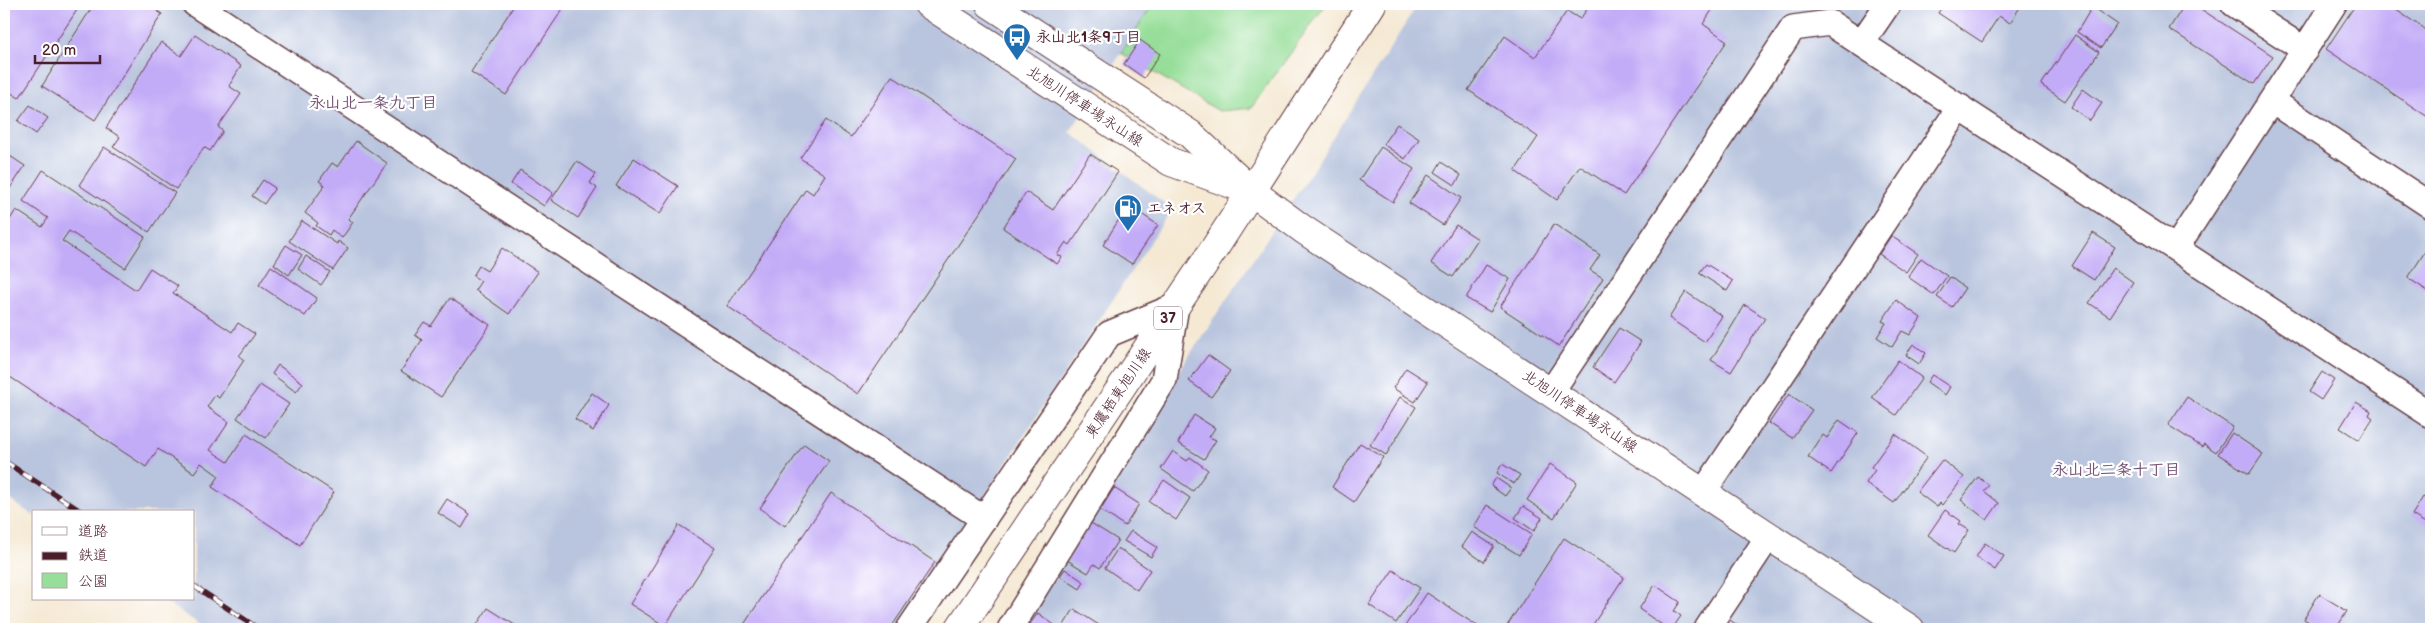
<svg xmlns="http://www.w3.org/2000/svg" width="2435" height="633" viewBox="0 0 2435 633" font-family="'Balsamiq Sans','Klee One',sans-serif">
<rect width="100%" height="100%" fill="#fff"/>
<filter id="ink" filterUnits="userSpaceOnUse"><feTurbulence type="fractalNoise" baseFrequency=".02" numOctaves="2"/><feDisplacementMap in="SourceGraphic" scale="10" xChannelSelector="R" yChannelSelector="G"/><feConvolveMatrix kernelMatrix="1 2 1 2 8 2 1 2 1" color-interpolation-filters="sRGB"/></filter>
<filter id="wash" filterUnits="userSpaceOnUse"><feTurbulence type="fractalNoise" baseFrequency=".0096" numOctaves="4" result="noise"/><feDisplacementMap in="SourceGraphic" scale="20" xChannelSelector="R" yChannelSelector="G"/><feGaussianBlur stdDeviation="1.12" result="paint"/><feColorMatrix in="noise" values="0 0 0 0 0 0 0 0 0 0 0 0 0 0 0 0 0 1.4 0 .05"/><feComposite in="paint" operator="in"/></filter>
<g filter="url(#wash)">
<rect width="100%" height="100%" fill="#f5e9d4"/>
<g fill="#b9c5de">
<polygon points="4,4 1153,4 1070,132 1172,209 898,629 207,629 161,599 194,599 194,512 34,512 34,516 4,496"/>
<polygon points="1418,4 2431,4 2431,629 1007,629 1314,168"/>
</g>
<polygon fill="#96de99" stroke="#707e62" points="1153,4 1326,4 1251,108 1219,111 1121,53"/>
<g id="blocks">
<g fill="#c2abf7">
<polygon points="4,4 81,4 19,98 4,88"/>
<polygon points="94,4 146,4 162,14 95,120 42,86"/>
<polygon points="515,4 566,4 506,95 471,72"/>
<polygon points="1591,4 1716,4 1703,24 1727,41 1624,195 1580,166 1557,200 1515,171 1538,137 1468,90 1505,36 1535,57 1567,11 1580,19"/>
<polygon points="1944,4 2022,4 2010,23 1999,16 1982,42 1938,13"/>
<polygon points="2185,4 2193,4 2273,56 2254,84 2169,29"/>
<polygon points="2356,4 2387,4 2431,33 2431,119 2326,49"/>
<polygon points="2417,4 2431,4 2431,13"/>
<polygon points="2092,7 2117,24 2101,48 2077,32"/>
<polygon points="195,35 241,66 229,86 241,94 218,127 223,131 210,151 204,147 176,189 113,147 120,137 106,128 161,42 181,56"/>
<polygon points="2075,35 2099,52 2065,101 2041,85"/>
<polygon points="1140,40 1160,54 1144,78 1124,64"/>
<polygon points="892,76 1016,159 858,394 727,306 806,189 813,194 825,175 800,158 826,120 851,137"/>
<polygon points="2083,89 2102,103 2090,121 2071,107"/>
<polygon points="30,105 48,118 36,134 18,121"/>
<polygon points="1397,124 1419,139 1405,159 1383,144"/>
<polygon points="356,141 387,163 348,219 353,222 342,238 332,230 329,235 316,226 318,223 305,213 325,185 319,181 332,163 338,167"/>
<polygon points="104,147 175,193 149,232 79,185"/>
<polygon points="1381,147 1414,169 1393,202 1359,180"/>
<polygon points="4,152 25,166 11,187 4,182"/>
<polygon points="1090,154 1118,172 1070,245 1066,242 1057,255 1062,257 1057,264 1003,228 1026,192 1053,210"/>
<polygon points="634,158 678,186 660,214 616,186"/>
<polygon points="577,161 596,174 590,183 597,188 578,218 551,200"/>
<polygon points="1441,162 1461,175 1455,185 1435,172"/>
<polygon points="43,170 145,237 125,268 69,231 62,241 136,290 150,268 178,286 173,293 232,332 238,323 255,334 239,356 244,360 219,398 215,395 207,407 229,422 210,450 228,462 246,434 334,492 300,545 212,487 219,476 201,463 194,473 158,449 146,467 4,373 4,229 16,210 42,227 48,218 23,201"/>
<polygon points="520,170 553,193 544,206 511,184"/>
<polygon points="1428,175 1461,198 1443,225 1409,203"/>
<polygon points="263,180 275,188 264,204 252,196"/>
<polygon points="1128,205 1158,225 1132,264 1103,245"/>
<polygon points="302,221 337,244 338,241 348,248 333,270 289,241"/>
<polygon points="1554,224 1600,255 1590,270 1603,278 1559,346 1500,307"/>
<polygon points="1456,225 1478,239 1453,277 1431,263"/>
<polygon points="2093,233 2115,247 2094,280 2072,266"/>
<polygon points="1891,236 1918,254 1906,272 1879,254"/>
<polygon points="286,245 302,255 289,275 274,264"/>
<polygon points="2428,247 2431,249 2431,293 2408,278"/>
<polygon points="502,248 538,272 509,314 475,290 481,281 473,276 479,266 487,271"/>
<polygon points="306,256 330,272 321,285 298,269"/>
<polygon points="1921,258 1947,276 1934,295 1908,277"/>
<polygon points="1706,264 1733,281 1727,291 1699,273"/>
<polygon points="1486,265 1510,279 1490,312 1466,298"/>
<polygon points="271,266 317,298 305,316 259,285"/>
<polygon points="2113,268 2133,282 2110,317 2089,303"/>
<polygon points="1950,277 1965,288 1952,307 1937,297"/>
<polygon points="1686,292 1722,316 1705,342 1669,318"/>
<polygon points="450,298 490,325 441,397 401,371 422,340 415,335 424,322 431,326"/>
<polygon points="1896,300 1921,318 1910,335 1902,331 1892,347 1877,337 1886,323 1882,321"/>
<polygon points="1745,305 1765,318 1731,372 1711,360"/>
<polygon points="1619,328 1641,342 1614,382 1593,367"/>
<polygon points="1913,344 1926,353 1919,364 1906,355"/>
<polygon points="1208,355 1230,371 1211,397 1189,381"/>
<polygon points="1898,360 1922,378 1896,415 1872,398"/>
<polygon points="278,365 303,383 296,392 272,374"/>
<polygon points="1406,368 1428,382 1415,402 1393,388"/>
<polygon points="2322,372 2334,380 2321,400 2309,392"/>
<polygon points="1932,375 1950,387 1945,395 1927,382"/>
<polygon points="260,385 289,404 266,438 237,418"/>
<polygon points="592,393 609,405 593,431 575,419"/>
<polygon points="1789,394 1812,410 1792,438 1769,423"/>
<polygon points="1400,397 1416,407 1386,455 1370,445"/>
<polygon points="2187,397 2233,427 2216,452 2204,444 2202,447 2168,425"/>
<polygon points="2356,402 2371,411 2369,415 2373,418 2359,440 2340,428"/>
<polygon points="1194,415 1215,428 1209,437 1216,440 1204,459 1178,443"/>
<polygon points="1839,420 1858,433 1831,473 1808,457 1823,435 1827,438"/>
<polygon points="2232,433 2263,454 2249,474 2218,454"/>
<polygon points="1895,434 1927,457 1894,503 1866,483 1875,470 1871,467"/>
<polygon points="1360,443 1383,457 1354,502 1332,487"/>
<polygon points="804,444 829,461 785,526 760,508"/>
<polygon points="1173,451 1187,461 1190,457 1208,470 1193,491 1161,469"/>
<polygon points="1942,460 1964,477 1942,505 1940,503 1937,507 1917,492"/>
<polygon points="1502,464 1520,475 1514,484 1497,473"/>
<polygon points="1550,464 1577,482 1554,518 1527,500"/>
<polygon points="1978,477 1989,485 1984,491 1999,503 1987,520 1961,500"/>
<polygon points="1496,478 1511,488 1505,496 1491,486"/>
<polygon points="1164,480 1190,498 1176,520 1149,502"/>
<polygon points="1114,488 1139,504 1125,526 1100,510"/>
<polygon points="831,493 935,562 890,629 741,629"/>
<polygon points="2423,497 2431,502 2431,518 2427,524 2412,515"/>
<polygon points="447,499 470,514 462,528 438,513"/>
<polygon points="1487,505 1532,534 1519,555 1474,527"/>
<polygon points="1523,506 1542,518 1534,531 1515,518"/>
<polygon points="1945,510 1961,521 1959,524 1969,530 1954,553 1928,535"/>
<polygon points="1091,523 1118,540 1100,568 1094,564 1088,573 1067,560"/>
<polygon points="679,525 715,548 665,626 630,604"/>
<polygon points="1131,531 1157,547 1151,557 1124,541"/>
<polygon points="1472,532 1494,546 1484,562 1462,547"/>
<polygon points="1564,538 1624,577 1590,629 1505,629"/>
<polygon points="1985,543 2004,556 1995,570 1976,557"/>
<polygon points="1118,548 1150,570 1137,590 1105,568"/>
<polygon points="1065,569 1084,582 1080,589 1060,576"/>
<polygon points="1393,570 1420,588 1396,623 1369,605"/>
<polygon points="1655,585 1680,602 1674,611 1681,616 1672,629 1668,629 1639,609"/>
<polygon points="1427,593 1482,629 1403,629"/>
<polygon points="2319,594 2347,611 2336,629 2320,629 2304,619"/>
<polygon points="488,608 521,629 474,629"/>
<polygon points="1074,609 1105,629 1062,628"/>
<polygon points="1038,613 1057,627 1055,629 1037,629 1030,624"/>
<polygon points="1727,618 1743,629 1724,629 1721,627"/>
</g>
</g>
</g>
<g filter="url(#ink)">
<use href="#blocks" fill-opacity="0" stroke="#643d44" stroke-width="1"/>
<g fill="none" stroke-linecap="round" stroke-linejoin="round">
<g stroke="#643d44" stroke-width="28">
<g id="minor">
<polyline points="195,4 984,519"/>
<polyline points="2234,4 2305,50"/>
<polyline points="1862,42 1888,4"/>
<polyline points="2272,101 2431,206"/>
<polyline points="2176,248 2334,4"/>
<polyline points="1551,392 1793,28 1830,23 2431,415"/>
<polyline points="1703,493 1960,107"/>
<polyline points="909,629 1109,334 1176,306"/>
<polyline points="1010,629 1164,380 1176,306"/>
<polyline points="1707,629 1768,537"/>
</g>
</g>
<g stroke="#643d44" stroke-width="30">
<g id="secondary">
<polyline points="928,4 1171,162 1240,187"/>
<polyline points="990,4 1190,134 1251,191 1304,230 1910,629"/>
</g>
</g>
<g stroke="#643d44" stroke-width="30">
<polyline id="primary" points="959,629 1216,246 1372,4"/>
</g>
<use href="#minor" stroke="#fff" stroke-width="25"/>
<use href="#secondary" stroke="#fff" stroke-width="28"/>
<use href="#primary" stroke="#fff" stroke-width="28"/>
<g stroke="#4a1f2b" stroke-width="5.5">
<g id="rail">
<polyline points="4,461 82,512"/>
<polyline points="194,586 259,629"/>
</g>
</g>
<use href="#rail" stroke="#fff" stroke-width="4" stroke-dasharray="11" stroke-linecap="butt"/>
</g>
</g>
<defs>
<g id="bus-pin" transform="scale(1.4375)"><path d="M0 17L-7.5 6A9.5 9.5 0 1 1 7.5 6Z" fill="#1f6fb2" stroke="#fff"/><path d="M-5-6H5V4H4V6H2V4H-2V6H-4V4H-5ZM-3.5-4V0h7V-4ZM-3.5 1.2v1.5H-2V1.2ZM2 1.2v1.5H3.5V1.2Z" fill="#fff"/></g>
<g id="fuel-pin" transform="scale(1.4375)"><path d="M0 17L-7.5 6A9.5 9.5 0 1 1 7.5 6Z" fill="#1f6fb2" stroke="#fff"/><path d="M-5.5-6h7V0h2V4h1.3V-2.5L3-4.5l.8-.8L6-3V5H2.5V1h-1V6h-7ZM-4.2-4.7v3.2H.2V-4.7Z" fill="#fff"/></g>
</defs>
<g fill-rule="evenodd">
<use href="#bus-pin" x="1017" y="37"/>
<use href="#fuel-pin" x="1128" y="208"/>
</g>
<g text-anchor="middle" stroke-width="4.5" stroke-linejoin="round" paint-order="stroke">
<rect fill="#fff" stroke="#80626b" stroke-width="1" x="1154" y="306.5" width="28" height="23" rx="4"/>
<g font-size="14" font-weight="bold" fill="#4a1f2b">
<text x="1168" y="323">37</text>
</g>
<g font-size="15" font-weight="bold" fill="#4a1f2b" stroke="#fff" text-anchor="start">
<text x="1036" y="42">永山北1条9丁目</text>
<text x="1147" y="213">エネオス</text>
</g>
<g font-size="15" fill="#4a1f2b" stroke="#fff">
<text transform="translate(1085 106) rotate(33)" y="5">北旭川停車場永山線</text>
<text transform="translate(1118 393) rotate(-56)" y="5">東鷹栖東旭川線</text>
<text transform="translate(1580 411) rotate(34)" y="5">北旭川停車場永山線</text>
</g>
<g font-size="16" font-weight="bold" fill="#745072" stroke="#fff">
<text x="373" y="108">永山北一条九丁目</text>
<text x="2116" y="475">永山北二条十丁目</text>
</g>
</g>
<rect width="2435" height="633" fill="none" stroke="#fff" stroke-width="20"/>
<rect x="32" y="510" width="162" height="90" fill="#ffffff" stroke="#b7a5aa"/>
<rect x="42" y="527" width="25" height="8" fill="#ffffff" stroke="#b7a5aa"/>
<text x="78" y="536" font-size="15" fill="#4a1f2b">道路</text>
<rect x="42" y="552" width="25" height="8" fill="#4a1f2b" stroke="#b7a5aa"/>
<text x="78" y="560" font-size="15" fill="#4a1f2b">鉄道</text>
<rect x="42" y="573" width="25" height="15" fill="#96de99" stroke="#b7a5aa"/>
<text x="78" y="586" font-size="15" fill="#4a1f2b">公園</text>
<path d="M35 55v8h65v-8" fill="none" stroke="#4a1f2b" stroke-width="2.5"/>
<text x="42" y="55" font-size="15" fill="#4a1f2b" stroke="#ffffff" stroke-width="4" paint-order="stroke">20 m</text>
</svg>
